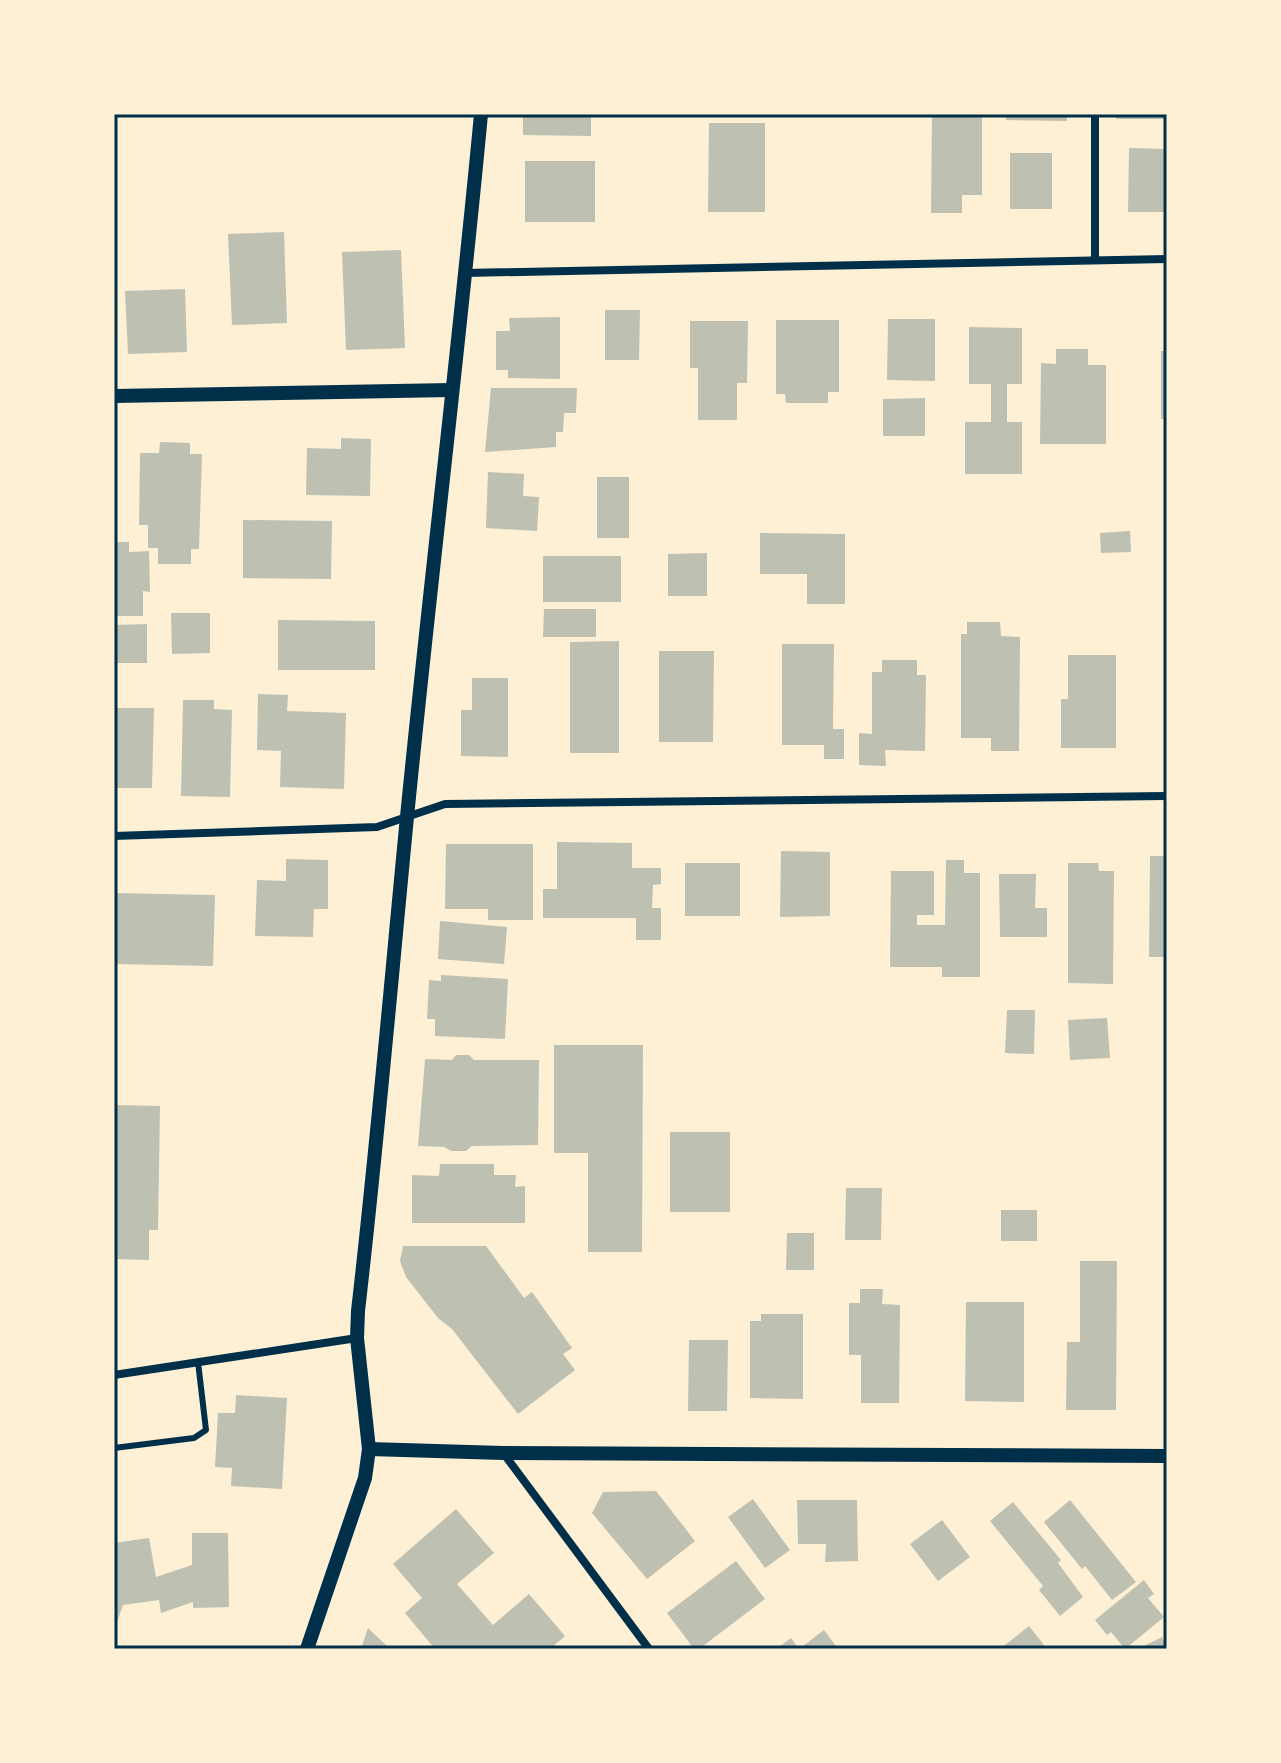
<svg xmlns="http://www.w3.org/2000/svg" width="1281" height="1763" viewBox="0 0 1281 1763" font-family="'Sofia Sans Condensed',sans-serif">
<rect width="100%" height="100%" fill="#fdf0d5"/>
<g fill="#bec0b2">
<polygon points="523,114 591,114 591,136 523,135"/>
<polygon points="932,114 982,114 982,195 962,195 962,213 931,213"/>
<polygon points="1006,114 1067,114 1067,121 1006,120"/>
<rect x="1116" y="114" width="49" height="5"/>
<polygon points="709,123 765,123 765,212 708,212"/>
<polygon points="1129,148 1167,149 1167,212 1128,212"/>
<rect x="1010" y="153" width="42" height="56"/>
<rect x="525" y="161" width="70" height="61"/>
<polygon points="284,232 287,323 232,325 228,234"/>
<polygon points="401,250 405,348 346,350 342,252"/>
<polygon points="185,289 187,352 128,354 125,291"/>
<polygon points="605,310 640,310 639,360 605,360"/>
<polygon points="560,317 560,379 508,378 508,370 496,370 496,331 510,331 509,318"/>
<polygon points="888,319 935,319 935,381 887,380"/>
<polygon points="776,320 839,320 839,392 828,392 828,403 786,403 785,394 776,394"/>
<polygon points="690,321 748,321 747,383 737,383 737,420 698,420 698,368 690,368"/>
<polygon points="969,327 1022,328 1022,384 1007,384 1007,422 1022,422 1022,474 965,474 965,422 991,422 991,384 969,384"/>
<polygon points="1056,349 1088,349 1088,365 1106,365 1106,444 1040,444 1041,363 1056,364"/>
<rect x="1161" y="351" width="6" height="68"/>
<polygon points="491,388 577,388 576,413 564,413 563,432 556,432 556,447 485,452"/>
<polygon points="925,398 925,436 883,436 883,399"/>
<polygon points="341,438 371,439 370,496 306,495 307,448 341,449"/>
<polygon points="160,442 190,443 190,454 202,454 199,549 191,549 191,564 158,564 158,548 148,548 148,525 139,525 140,453 159,453"/>
<polygon points="488,472 524,474 523,496 539,497 537,531 486,528"/>
<rect x="597" y="477" width="32" height="61"/>
<polygon points="243,520 332,521 331,579 243,578"/>
<polygon points="1130,531 1131,552 1101,553 1100,533"/>
<polygon points="760,533 845,534 845,604 807,604 807,574 760,574"/>
<polygon points="114,542 129,542 129,552 149,551 150,592 143,591 143,616 114,616"/>
<polygon points="707,553 707,596 668,596 668,554"/>
<rect x="543" y="556" width="78" height="46"/>
<polygon points="544,609 596,609 596,637 543,637"/>
<polygon points="171,613 210,613 210,653 172,654"/>
<polygon points="278,620 375,621 375,670 278,670"/>
<polygon points="967,622 1000,622 1001,636 1020,637 1019,751 991,751 991,738 961,738 961,634 967,634"/>
<polygon points="147,624 147,663 114,663 114,625"/>
<polygon points="619,641 619,753 570,753 570,642"/>
<polygon points="782,644 834,644 833,729 844,729 844,759 824,759 824,745 782,745"/>
<polygon points="659,651 714,651 713,742 659,742"/>
<polygon points="1068,655 1116,655 1116,748 1061,748 1061,699 1068,699"/>
<polygon points="882,660 917,660 917,675 926,675 925,751 885,750 886,766 859,765 859,733 872,734 872,672 882,672"/>
<polygon points="472,678 508,678 508,757 461,756 461,710 472,710"/>
<polygon points="258,694 288,695 287,711 346,713 344,789 280,787 281,751 257,750"/>
<polygon points="183,700 214,700 214,709 232,710 230,797 181,796"/>
<polygon points="114,708 154,708 152,788 114,788"/>
<polygon points="557,842 632,843 632,868 661,868 661,884 653,885 652,908 661,908 661,940 636,940 636,918 543,918 543,889 557,889"/>
<polygon points="446,844 533,844 533,920 488,920 488,909 445,909"/>
<polygon points="781,851 830,852 830,916 780,917"/>
<polygon points="1150,856 1167,856 1167,957 1149,957"/>
<polygon points="286,859 328,860 328,909 314,909 313,937 255,936 257,880 286,881"/>
<polygon points="946,860 964,860 964,873 980,873 980,977 942,977 942,967 890,967 891,871 934,871 934,915 917,915 917,925 945,925"/>
<rect x="685" y="863" width="55" height="53"/>
<polygon points="1068,863 1098,863 1099,871 1114,871 1113,984 1068,983"/>
<polygon points="999,874 1036,874 1035,908 1047,908 1047,937 1000,937"/>
<polygon points="114,893 215,895 213,966 114,964"/>
<polygon points="440,921 507,927 504,964 438,959"/>
<polygon points="441,975 508,979 505,1039 435,1036 435,1019 427,1019 429,980 441,981"/>
<polygon points="1007,1010 1035,1010 1034,1054 1005,1053"/>
<polygon points="1107,1018 1110,1058 1070,1060 1068,1020"/>
<polygon points="554,1045 643,1045 642,1252 588,1252 588,1153 554,1153"/>
<polygon points="456,1055 469,1055 474,1060 539,1060 538,1145 472,1146 466,1151 451,1151 444,1147 418,1146 425,1059 452,1060"/>
<polygon points="114,1105 160,1106 158,1230 149,1230 149,1260 114,1259"/>
<rect x="670" y="1132" width="60" height="80"/>
<polygon points="440,1164 494,1164 494,1175 516,1175 515,1187 525,1186 525,1223 412,1223 412,1175 439,1176"/>
<polygon points="846,1188 882,1188 881,1240 845,1240"/>
<rect x="1001" y="1210" width="36" height="31"/>
<polygon points="787,1233 814,1233 814,1270 786,1270"/>
<polygon points="403,1246 486,1246 524,1298 532,1292 572,1348 563,1354 575,1370 518,1414 452,1329 438,1318 406,1277 400,1261"/>
<polygon points="1080,1261 1117,1261 1116,1410 1066,1410 1067,1342 1080,1342"/>
<polygon points="860,1289 883,1289 882,1304 900,1305 899,1403 861,1403 861,1355 849,1355 849,1303 860,1303"/>
<polygon points="966,1302 1024,1302 1024,1402 965,1401"/>
<polygon points="761,1314 803,1314 803,1399 750,1398 750,1321 761,1321"/>
<polygon points="689,1340 728,1340 727,1411 688,1411"/>
<polygon points="236,1395 287,1398 282,1489 231,1486 232,1468 215,1467 218,1413 235,1413"/>
<polygon points="656,1491 695,1541 647,1579 592,1513 603,1492"/>
<polygon points="753,1499 790,1550 765,1568 728,1517"/>
<polygon points="797,1500 857,1500 858,1561 825,1562 826,1544 798,1544"/>
<polygon points="1070,1500 1136,1582 1112,1600 1085,1566 1082,1569 1044,1522"/>
<polygon points="1013,1502 1061,1560 1058,1563 1083,1597 1060,1616 1039,1590 1043,1586 990,1521"/>
<polygon points="456,1509 494,1553 457,1584 493,1625 529,1594 565,1636 550,1649 435,1649 405,1613 422,1598 393,1564"/>
<polygon points="942,1520 970,1557 938,1581 910,1544"/>
<polygon points="192,1533 228,1533 229,1607 193,1608 193,1602 161,1613 159,1600 123,1605 114,1631 114,1543 149,1538 156,1577 192,1565"/>
<polygon points="736,1561 765,1599 699,1649 694,1649 667,1613"/>
<polygon points="1144,1580 1154,1594 1148,1598 1164,1617 1125,1649 1111,1632 1107,1635 1095,1620"/>
<polygon points="1029,1626 1044,1645 1038,1649 1000,1649"/>
<polygon points="368,1628 390,1649 361,1649"/>
<polygon points="824,1630 838,1649 776,1649 791,1638 799,1649"/>
<polygon points="1162,1637 1167,1649 1146,1649 1144,1646"/>
</g>
<g fill="none" stroke-linecap="round" stroke-linejoin="round">
<polyline stroke="#003049" stroke-width="6" points="114,1448 194,1438 206,1430 198,1362"/>
<g stroke="#003049" stroke-width="8">
<polyline points="1095,114 1095,260"/>
<polyline points="466,273 1167,259"/>
<polyline points="114,836 377,827 445,804 1167,796"/>
<polyline points="114,1375 357,1338"/>
<polyline points="504,1454 649,1649"/>
</g>
<g stroke="#003049" stroke-width="14">
<polyline points="114,396 452,390"/>
<polyline points="369,1449 503,1453 1167,1456"/>
<path d="M 307,1649 L 365,1478 L 369,1449 L 357,1338 L 358,1311 C 377,1147 391,982 407,817 C 430,583 459,349 481,114"/>
</g>
</g>
<rect width="1281" height="1763" fill="none" stroke="#fdf0d5" stroke-width="232"/>
<rect x="116" y="116" width="1049" height="1531" fill="none" stroke="#003049" stroke-width="3"/>
</svg>
